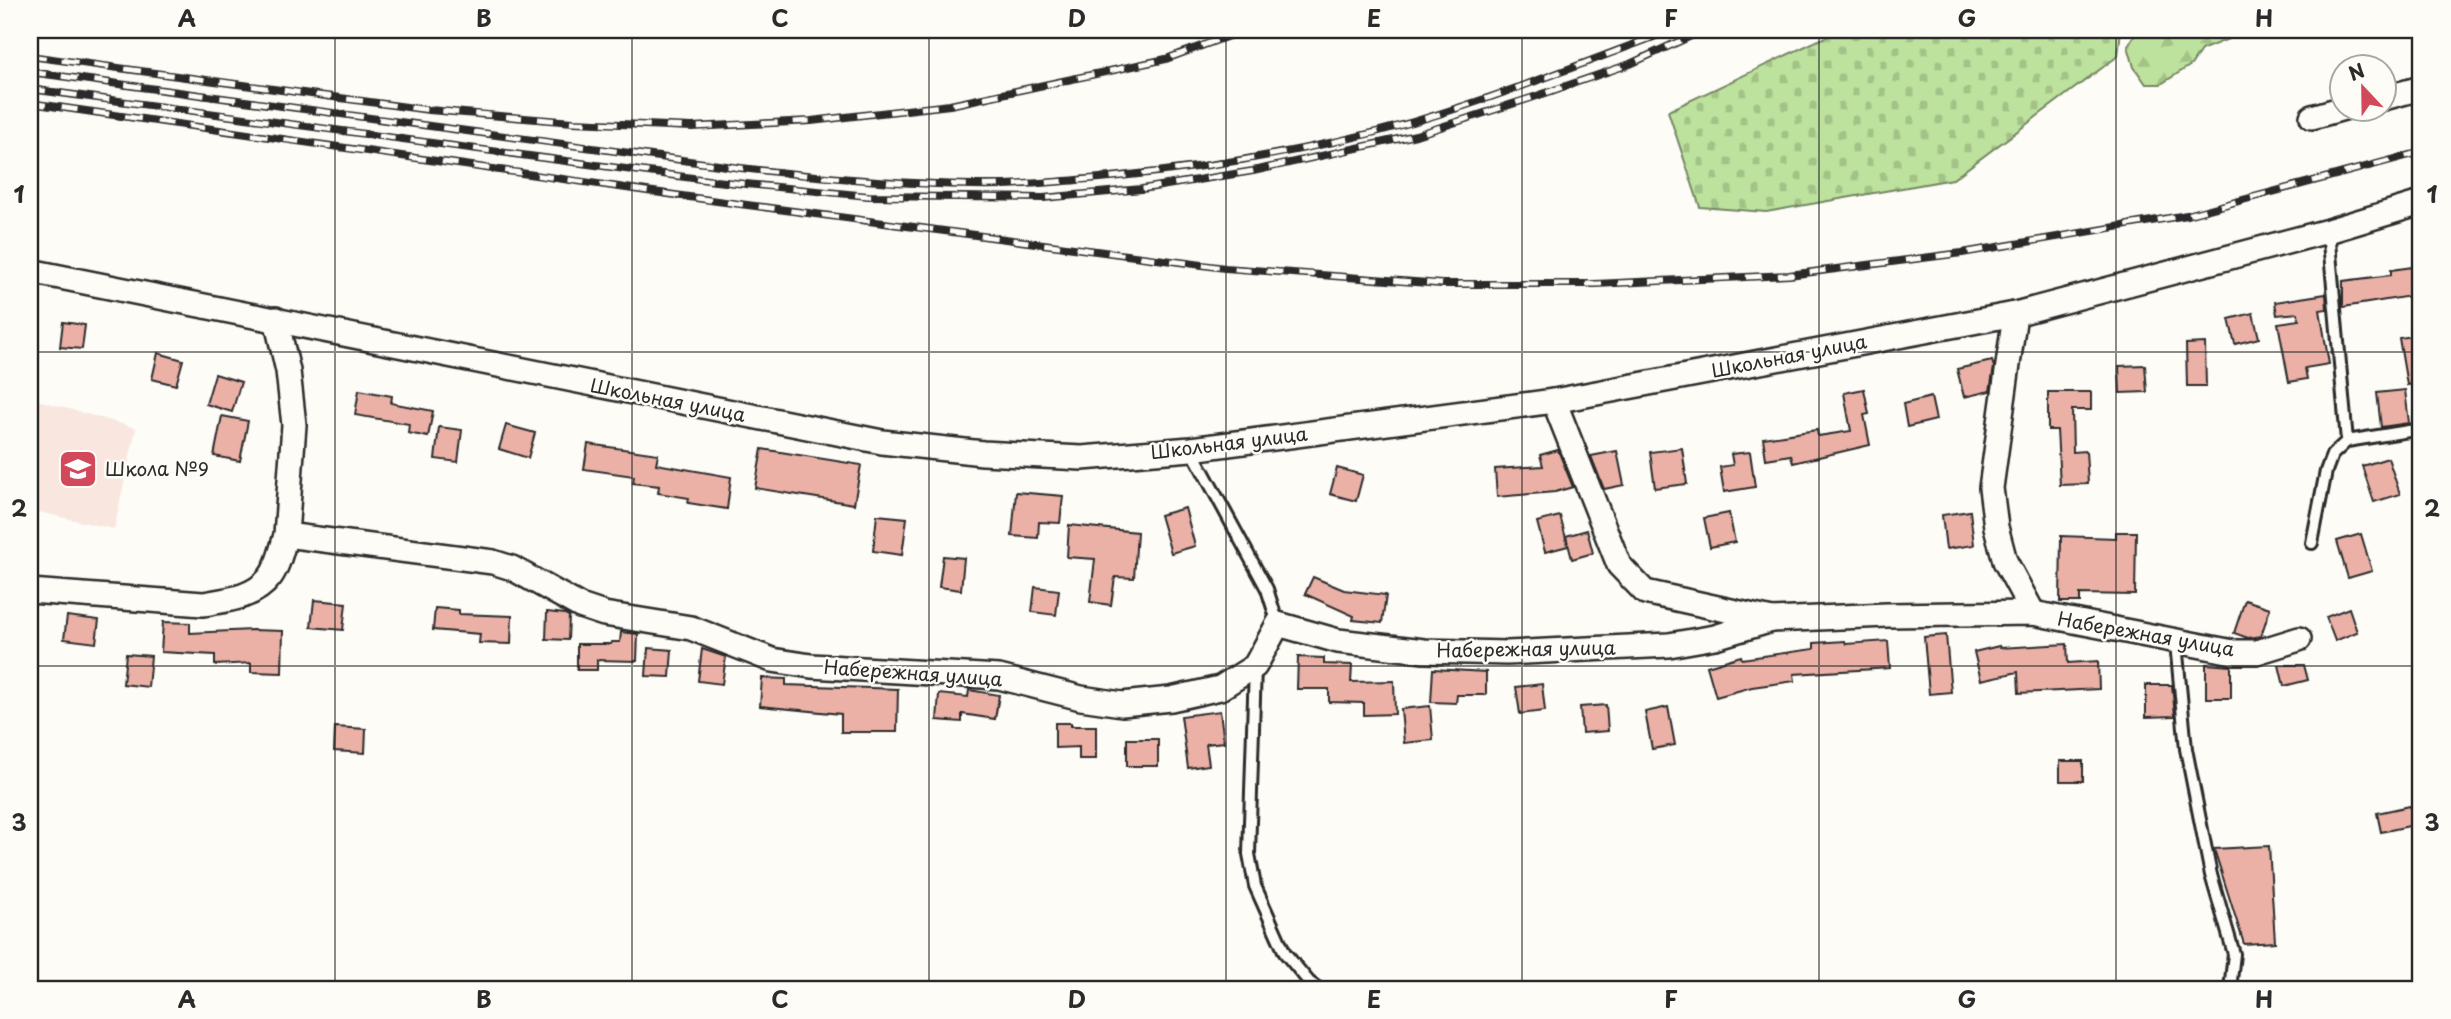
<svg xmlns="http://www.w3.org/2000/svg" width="2451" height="1019" viewBox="0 0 2451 1019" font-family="'Playpen Sans',sans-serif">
<defs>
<pattern id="forest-firs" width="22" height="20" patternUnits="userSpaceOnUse" patternTransform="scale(1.75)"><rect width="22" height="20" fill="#bde29d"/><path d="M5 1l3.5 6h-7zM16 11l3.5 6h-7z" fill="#a3c287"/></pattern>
<pattern id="cemetery-stones" width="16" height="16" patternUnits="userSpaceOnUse" patternTransform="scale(1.75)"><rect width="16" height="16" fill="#bde29d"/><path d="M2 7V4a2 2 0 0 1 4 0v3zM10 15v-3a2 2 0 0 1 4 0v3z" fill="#a3c287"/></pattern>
</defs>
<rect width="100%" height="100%" fill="#fdfcf7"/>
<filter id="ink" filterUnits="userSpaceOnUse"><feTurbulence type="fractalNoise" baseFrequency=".0143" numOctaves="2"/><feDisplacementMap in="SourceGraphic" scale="14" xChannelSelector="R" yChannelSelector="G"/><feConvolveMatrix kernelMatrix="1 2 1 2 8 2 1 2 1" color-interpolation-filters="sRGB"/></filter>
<g filter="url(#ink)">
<polygon fill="#f8e6df" points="30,398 136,428 114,529 30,510"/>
<polygon fill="url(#forest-firs)" stroke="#748664" stroke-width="2" points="2138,30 2164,30 2168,32 2175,30 2238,30 2231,38 2201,50 2191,65 2161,84 2146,84 2134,67 2128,46"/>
<polygon fill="url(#cemetery-stones)" stroke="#748664" stroke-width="2" points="1840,30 2121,30 2118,56 1953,179 1766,212 1700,207 1668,111"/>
<g fill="#ebb1a7" stroke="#2b2b2b" stroke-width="2">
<polygon points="2413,267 2417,295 2343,307 2343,281 2391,275 2391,270"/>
<polygon points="2326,294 2327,309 2320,310 2329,364 2305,368 2307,379 2289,382 2278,323 2299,320 2298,313 2277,315 2275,302"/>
<polygon points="2253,313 2259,338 2235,344 2229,319"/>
<polygon points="63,322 85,325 82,349 60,347"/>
<polygon points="2421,335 2421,383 2407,385 2399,338"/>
<polygon points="2205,343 2206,386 2187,386 2186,344"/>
<polygon points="158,353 183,360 176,385 152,379"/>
<polygon points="1992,361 1994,367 1990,391 1964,397 1957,369"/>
<polygon points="2145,365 2147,392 2120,393 2119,366"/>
<polygon points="215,374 241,382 232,412 206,404"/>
<polygon points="1864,389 1869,414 1864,415 1870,445 1793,463 1791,455 1766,459 1763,438 1817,430 1818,436 1851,431 1844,393"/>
<polygon points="359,390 392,396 391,403 433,411 428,437 408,433 409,424 355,415"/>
<polygon points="2405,390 2409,423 2381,427 2377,393"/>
<polygon points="2048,392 2091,392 2091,410 2072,410 2073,452 2086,451 2088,484 2060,485 2057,430 2048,430"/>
<polygon points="1931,397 1936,420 1907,427 1903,404"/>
<polygon points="222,416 248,421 240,461 214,456"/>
<polygon points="506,425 535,433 528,458 499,449"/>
<polygon points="439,427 462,430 458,462 435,459"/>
<polygon points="588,444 658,454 656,464 731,477 727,509 688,503 689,498 658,493 659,486 633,483 634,476 584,469"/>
<polygon points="1682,448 1687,484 1655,488 1650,452"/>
<polygon points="762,449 861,465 854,504 755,488"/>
<polygon points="1558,450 1573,487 1555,492 1497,497 1495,469 1543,466 1540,455"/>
<polygon points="1617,451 1624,485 1604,489 1591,456"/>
<polygon points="1750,452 1755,487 1724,492 1720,467 1733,465 1731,454"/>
<polygon points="2388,458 2400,494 2374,502 2362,466"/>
<polygon points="1337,468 1363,475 1356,501 1330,494"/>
<polygon points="1016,492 1063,496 1060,523 1039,522 1038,538 1012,536"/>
<polygon points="1185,508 1195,546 1171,553 1160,515"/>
<polygon points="1970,511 1974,545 1946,549 1942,515"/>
<polygon points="1729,513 1735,542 1710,547 1704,518"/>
<polygon points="877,515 907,518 902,555 873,551"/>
<polygon points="1560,516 1568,546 1545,552 1537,522"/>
<polygon points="1069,525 1137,532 1134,578 1115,577 1111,605 1090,602 1095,559 1067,557"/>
<polygon points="1587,530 1593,553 1572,559 1566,536"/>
<polygon points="2116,532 2136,532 2135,595 2080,594 2080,602 2060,602 2061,536 2116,538"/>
<polygon points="2361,534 2372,571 2348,578 2337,541"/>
<polygon points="943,556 964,558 961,590 939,587"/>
<polygon points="1313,577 1344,590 1386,595 1382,623 1353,620 1354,616 1305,594"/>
<polygon points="1035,587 1059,590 1056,615 1032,612"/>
<polygon points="314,600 346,603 343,630 311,627"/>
<polygon points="2245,600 2270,608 2261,636 2248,638 2234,633"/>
<polygon points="435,608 459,610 459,614 512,616 511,644 479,643 480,634 433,630"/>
<polygon points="2349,608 2357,632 2335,641 2326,617"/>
<polygon points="547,612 565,614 569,616 568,640 546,639"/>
<polygon points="67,616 99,620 96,643 64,639"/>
<polygon points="163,622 190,623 190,633 252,630 283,631 282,673 251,672 251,663 215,665 215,655 161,652"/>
<polygon points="621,632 638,634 637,661 597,660 597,670 577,670 577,644 611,644 612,642 620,642"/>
<polygon points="1946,635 1951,692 1929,694 1924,637"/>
<polygon points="1845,641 1846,644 1888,641 1890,668 1794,674 1795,681 1752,687 1716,697 1707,666 1741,656 1742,659 1814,649 1814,643"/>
<polygon points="2067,644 2068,663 2098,661 2099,689 2019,693 2018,672 1981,680 1974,652 1999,646 2000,648"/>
<polygon points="648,648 672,650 670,677 646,676"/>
<polygon points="702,649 726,657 722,684 698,681"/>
<polygon points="126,654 151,656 148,687 123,684"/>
<polygon points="1298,657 1324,658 1324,664 1352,665 1351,682 1394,681 1395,714 1364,715 1364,703 1329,702 1329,689 1297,689"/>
<polygon points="2206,664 2231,666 2231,698 2206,698"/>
<polygon points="2279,665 2304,665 2308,680 2284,686"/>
<polygon points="1433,669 1486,672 1486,695 1457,695 1456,703 1431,702"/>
<polygon points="762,678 786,679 786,685 898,689 897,732 841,732 841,714 760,706"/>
<polygon points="1542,684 1545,711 1520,714 1516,687"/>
<polygon points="2146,685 2172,685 2175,716 2146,717"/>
<polygon points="969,690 999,695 995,719 962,714 962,722 937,720 939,694 968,697"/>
<polygon points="1606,705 1608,731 1582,733 1580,707"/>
<polygon points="1430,706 1433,740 1404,743 1401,709"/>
<polygon points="1668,707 1675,745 1652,749 1645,712"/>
<polygon points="1220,711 1224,742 1206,744 1209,765 1188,768 1181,716"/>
<polygon points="1055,723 1071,723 1071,726 1096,726 1096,759 1079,759 1079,747 1055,748"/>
<polygon points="335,727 366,729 365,753 334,751"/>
<rect x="1127" y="739" width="31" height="27"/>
<rect x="2060" y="761" width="23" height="20"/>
<polygon points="2410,806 2414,825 2381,832 2377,813"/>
<polygon points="2269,846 2275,942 2244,944 2214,849"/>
</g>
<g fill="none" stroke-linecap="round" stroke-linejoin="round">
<g stroke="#2b2b2b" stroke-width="16">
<g id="service">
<polyline points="2328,231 2347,441 2421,429"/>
<polyline points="1191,449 1267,589 1278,624"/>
<polyline points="2312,543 2326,471 2332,455 2347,441"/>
<polyline points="2176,643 2186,749 2211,875 2234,954 2230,989"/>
<polyline points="1255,667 1249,854 1255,886 1285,953 1309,982 1319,989"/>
</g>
</g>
<g stroke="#2b2b2b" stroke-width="28">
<g id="minor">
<polyline points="2384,98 2421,88"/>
<polyline points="2312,117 2344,108"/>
<polyline points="30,271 882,442 983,453 1082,458 1191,449 1554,401 2015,314 2328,231 2421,203"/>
<polyline points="2015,314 1991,488 1996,527 2005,561 2033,613"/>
<polyline points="276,319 288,371 294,425 286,535 493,562 512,568 580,606 604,614 691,628 772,660 811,666 999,677 1081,698 1122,704 1171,699 1220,688 1255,666 1278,624 1338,641 1424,651 1507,653 1669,645 1715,637 1772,620"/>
<polyline points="1554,401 1619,565 1645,592 1772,620 1887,615 2033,613 2233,652 2257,652 2299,639"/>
<path d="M 30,591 L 203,604 C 227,600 254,598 270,577 C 278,567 282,548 286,535"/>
</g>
</g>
<use href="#service" stroke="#fdfcf7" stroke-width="10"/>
<use href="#minor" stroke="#fdfcf7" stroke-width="23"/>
<g stroke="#2b2b2b" stroke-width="8">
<g id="rail">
<polyline points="30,56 429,110 573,122 692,127 811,121 950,105 1166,59 1245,30"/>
<path d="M 30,72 L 741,168 C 818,177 895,184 973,185 C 1019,186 1065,181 1111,177 C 1213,167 1314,150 1413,122 C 1501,96 1587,62 1672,30"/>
<polyline points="30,89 715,181 868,196 1043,198 1142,189 1253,171 1416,135 1531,98 1630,64 1704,30"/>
<polyline points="30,103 717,201 1225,268 1442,284 1595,284 1789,275 1962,253 2187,215 2421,152"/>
</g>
</g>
<use href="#rail" stroke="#fdfcf7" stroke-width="5" stroke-dasharray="16" stroke-linecap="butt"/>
</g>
</g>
<path fill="none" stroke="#2b2b2b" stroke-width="2" stroke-opacity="0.55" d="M 335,30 L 335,989M 632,30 L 632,989M 929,30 L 929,989M 1226,30 L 1226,989M 1522,30 L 1522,989M 1819,30 L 1819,989M 2116,30 L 2116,989M 30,352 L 2421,352M 30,666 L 2421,666"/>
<defs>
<g id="school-square" transform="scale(2.0125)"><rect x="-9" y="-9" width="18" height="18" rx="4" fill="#d1495b" stroke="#fdfcf7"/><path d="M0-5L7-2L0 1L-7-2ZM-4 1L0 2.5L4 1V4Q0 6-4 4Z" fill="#fff"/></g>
</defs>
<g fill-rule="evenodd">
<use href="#school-square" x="78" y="469"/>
</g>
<g text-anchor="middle" stroke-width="5" stroke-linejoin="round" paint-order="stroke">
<g font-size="19" fill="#2b2b2b" stroke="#fdfcf7">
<text transform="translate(1789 356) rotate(-11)" y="7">Школьная улица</text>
<text transform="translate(668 400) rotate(11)" y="7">Школьная улица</text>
<text transform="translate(1229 443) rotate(-7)" y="7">Школьная улица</text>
<text transform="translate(2146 634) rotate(10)" y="7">Набережная улица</text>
<text transform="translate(1526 649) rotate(-1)" y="7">Набережная улица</text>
<text transform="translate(913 673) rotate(4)" y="7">Набережная улица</text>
</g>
<g font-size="19" fill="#2b2b2b" stroke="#fdfcf7" text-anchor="start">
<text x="105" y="476">Школа №9</text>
</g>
</g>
<rect width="2451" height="1019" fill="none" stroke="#fdfcf7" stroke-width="77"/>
<g transform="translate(2363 88) rotate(338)"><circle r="33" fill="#fdfcf7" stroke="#a9a8a5" stroke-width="2"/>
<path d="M0-5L12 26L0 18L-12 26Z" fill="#d1495b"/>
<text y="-10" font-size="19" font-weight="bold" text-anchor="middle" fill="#2b2b2b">N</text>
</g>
<rect x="38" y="38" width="2374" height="943" fill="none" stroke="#2b2b2b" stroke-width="2.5"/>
<g font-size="23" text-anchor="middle" font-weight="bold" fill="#2b2b2b">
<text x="187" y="27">A</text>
<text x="484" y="27">B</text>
<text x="780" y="27">C</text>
<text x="1077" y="27">D</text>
<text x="1374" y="27">E</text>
<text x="1671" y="27">F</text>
<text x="1967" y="27">G</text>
<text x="2264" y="27">H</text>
<text x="19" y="203">1</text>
<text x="2432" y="203">1</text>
<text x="19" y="517">2</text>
<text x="2432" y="517">2</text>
<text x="19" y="831">3</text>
<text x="2432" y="831">3</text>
<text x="187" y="1008">A</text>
<text x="484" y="1008">B</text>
<text x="780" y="1008">C</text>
<text x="1077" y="1008">D</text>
<text x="1374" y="1008">E</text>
<text x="1671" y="1008">F</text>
<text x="1967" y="1008">G</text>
<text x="2264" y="1008">H</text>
</g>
</svg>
